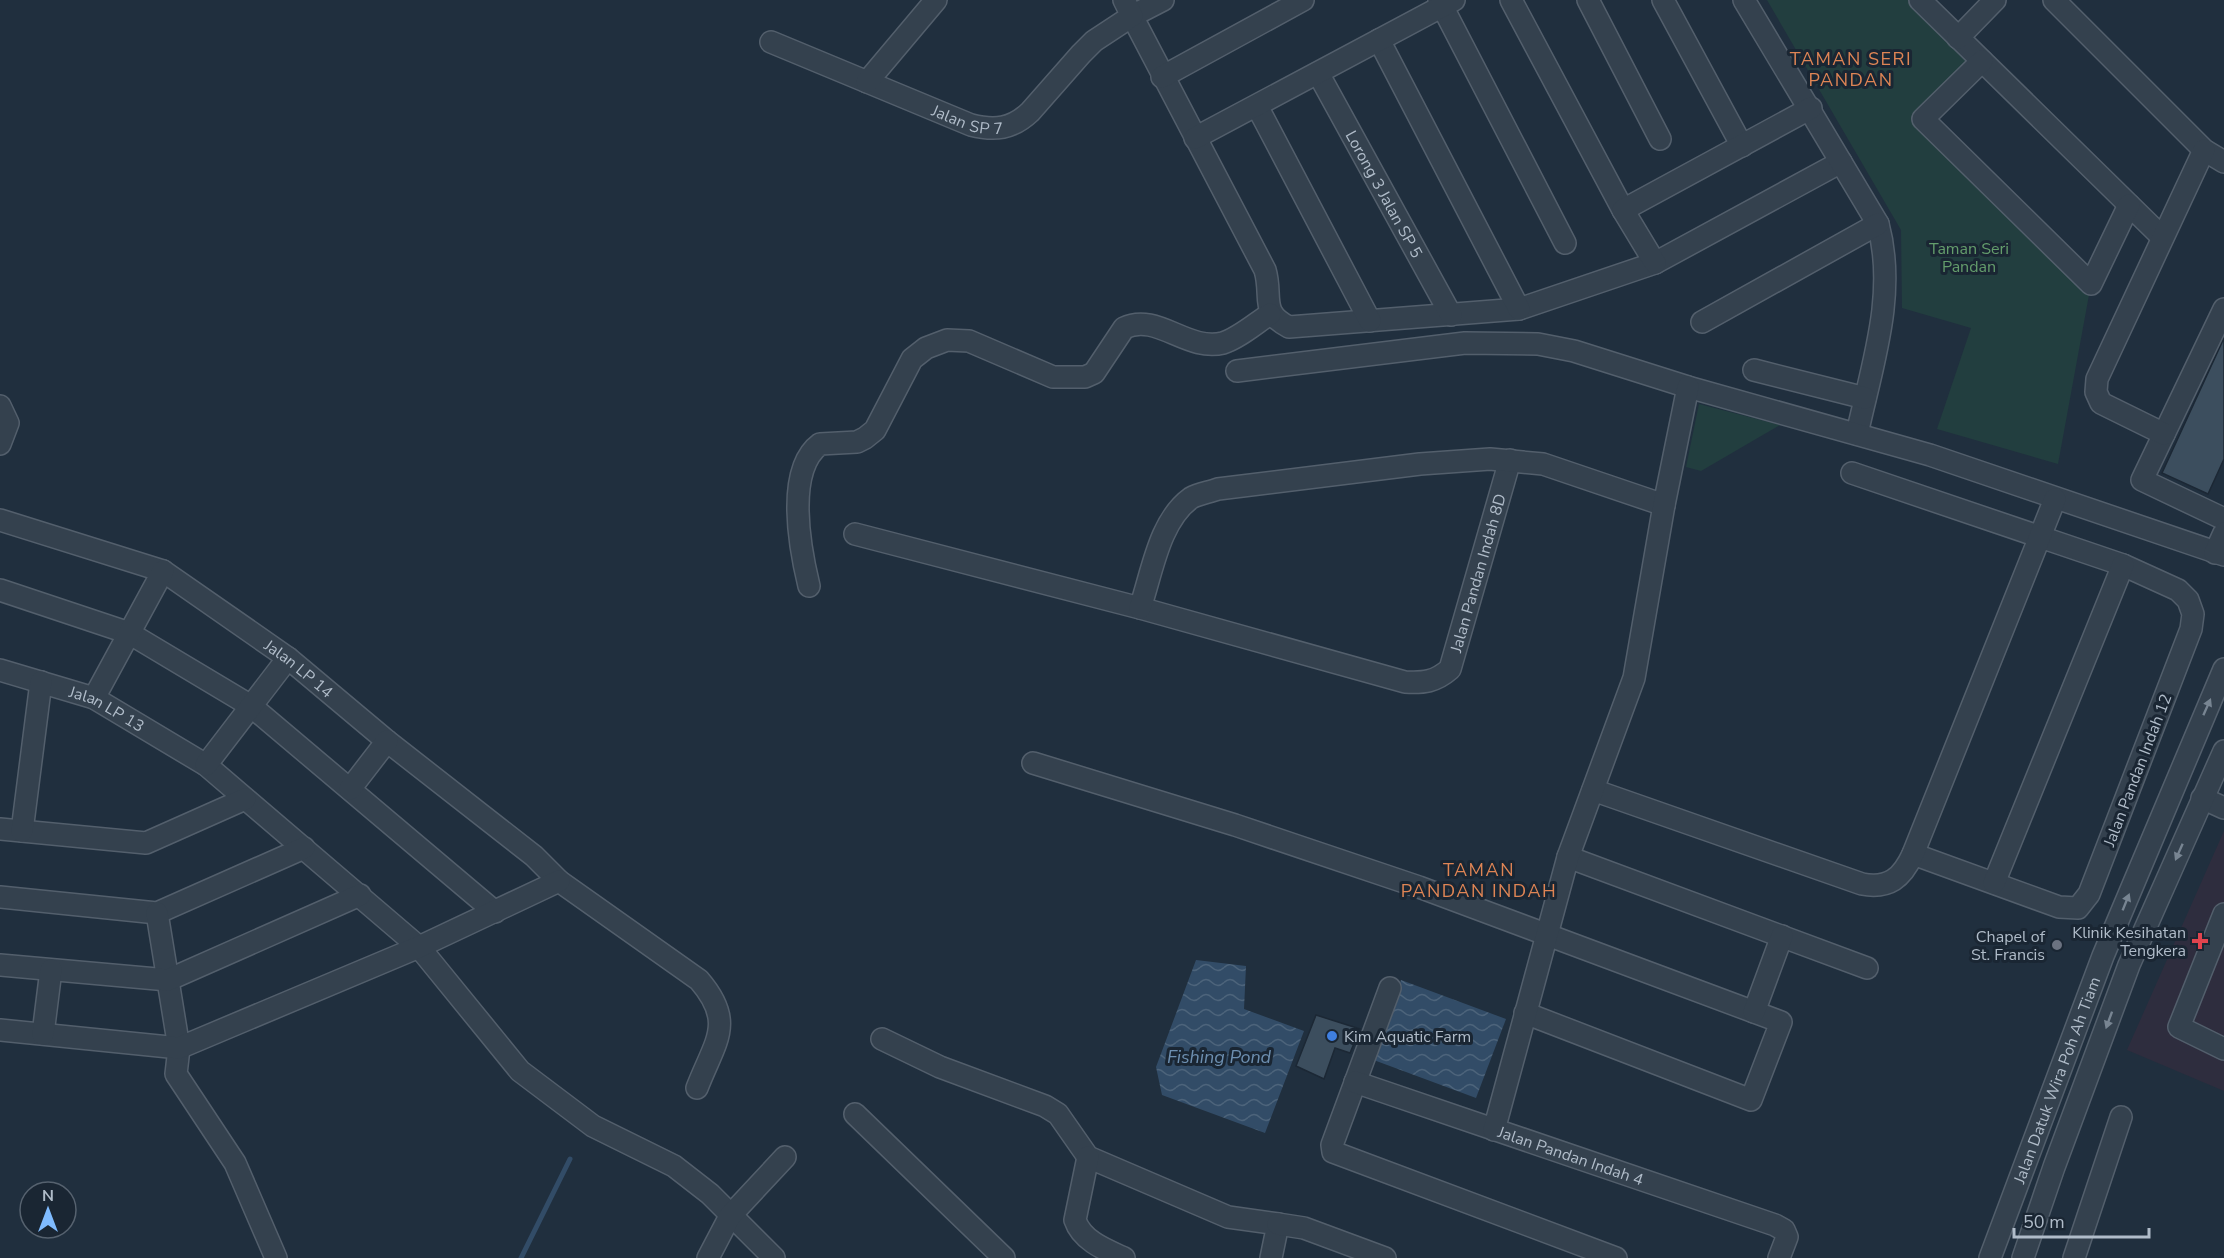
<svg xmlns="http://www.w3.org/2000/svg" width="2224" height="1258" viewBox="0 0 2224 1258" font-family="'Nunito Sans',sans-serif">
<defs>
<pattern id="water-waves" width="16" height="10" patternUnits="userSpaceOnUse" patternTransform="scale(1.5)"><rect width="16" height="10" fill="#324c67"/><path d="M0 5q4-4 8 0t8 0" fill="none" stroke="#4d647b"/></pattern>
</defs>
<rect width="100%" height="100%" fill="#202f3e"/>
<polygon fill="#2e2d3e" points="2224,831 2224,1091 2127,1050"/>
<g fill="#223e3f">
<polygon points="1767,0 1912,0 1976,66 1923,119 2091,284 2058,464 1937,429 1971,328 1902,308 1901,230"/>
<polygon points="1699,404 1780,425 1701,471 1686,467"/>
</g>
<g fill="url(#water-waves)">
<polygon points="1196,960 1246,966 1244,1009 1304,1031 1265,1133 1162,1095 1156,1067"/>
<polygon points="1401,980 1506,1019 1476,1098 1371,1059"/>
</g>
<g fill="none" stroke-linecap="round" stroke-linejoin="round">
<polyline stroke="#324c67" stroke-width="5" points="521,1258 570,1159"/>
</g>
<g fill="#3c4e5e" stroke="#1c2835" stroke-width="1.5">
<polygon points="2224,338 2224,459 2208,494 2162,473"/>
<polygon points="1316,1015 1360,1029 1350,1053 1335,1048 1324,1079 1296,1066"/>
</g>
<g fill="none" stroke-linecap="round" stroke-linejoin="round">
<g stroke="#535f6c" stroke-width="24">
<g id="minor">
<path d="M 1163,0 L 1132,16 L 1265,270 C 1273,297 1259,312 1289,327 L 1519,309 L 1655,263 L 1841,162"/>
<polyline points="1439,0 1565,243"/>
<polyline points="1511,0 1623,210"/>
<polyline points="1588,0 1660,139"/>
<polyline points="1663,0 1742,146"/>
<path d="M 1744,0 L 1878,224 C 1897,294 1872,365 1857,434"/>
<polyline points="1920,0 2162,237"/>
<polyline points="2054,0 2204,150 2224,162"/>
<polyline points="1958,38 1995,0"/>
<polyline points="1379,40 1519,309"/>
<path id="s1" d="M 771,42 L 971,125 C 995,131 1012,129 1030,112 L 1081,54 L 1094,41 L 1132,16 L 1124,0"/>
<polyline points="1982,61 1923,119 2091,284 2129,205"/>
<path id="s2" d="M 1318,73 L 1451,315"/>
<polyline points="1162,77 1303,0"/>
<polyline points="867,82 936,0"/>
<polyline points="1257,106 1370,321"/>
<polyline points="1195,138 1454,0"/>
<polyline points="1655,263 1623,210 1811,108"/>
<polyline points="2224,309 2142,480 2224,519"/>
<polyline points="1702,322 1878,224"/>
<polyline points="1754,370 1865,398"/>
<polyline points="1237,371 1465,343 1538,344 1574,351 1688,387 1930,455 2224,555"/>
<polyline points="0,406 8,423 0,444"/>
<polyline points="2164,434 2101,403 2096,392 2097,379 2204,150"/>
<polyline points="1852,473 2123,565 2178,590 2188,600 2193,614 2191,629 2089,894 2078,908 2059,907 1913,854"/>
<path id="s3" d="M 0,520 L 163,571 L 288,658 L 387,741 L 534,856 L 559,881 L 699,980 C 736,1023 715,1041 697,1088"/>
<path id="s4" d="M 855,534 L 1140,608 L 1405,682 C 1424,683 1435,682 1450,669 L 1510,460"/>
<polyline points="2215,553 2224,533"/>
<path d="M 809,586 C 800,549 785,470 820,444 L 857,442 L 865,438 L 875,430 L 912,359 L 926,348 L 947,340 L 969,341 L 1053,377 L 1085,377 L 1094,373 L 1124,328 C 1157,312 1187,352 1223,343 C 1239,338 1256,323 1270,314"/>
<polyline points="0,590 129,633 251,706 495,912"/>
<path d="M 1140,608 C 1152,573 1159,521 1191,498 C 1198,494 1210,492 1218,489 L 1420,464 L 1490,459 L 1543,464 L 1664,505"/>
<path id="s5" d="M 0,670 L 94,698 L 206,765 L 419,947 L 520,1071 L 593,1126 L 674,1166 L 710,1194 L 774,1258"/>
<polyline points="94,698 163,571"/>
<polyline points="1033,763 1235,825 1419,887 1781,1022 1751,1100 1525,1013"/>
<polyline points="206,765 288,658"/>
<polyline points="350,789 387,741"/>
<path d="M 1593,790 L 1862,884 C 1889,889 1902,878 1913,854 L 2055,499"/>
<polyline points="2202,798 2224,808"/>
<polyline points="0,829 146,843 245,799"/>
<polyline points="22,831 41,682"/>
<polyline points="1568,857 1867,968"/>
<polyline points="1994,883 2123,565"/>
<polyline points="0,897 157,913 304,848"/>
<polyline points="157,913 179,1048 176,1074 235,1163 276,1258"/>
<polyline points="2224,914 2179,1027 2224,1049"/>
<polyline points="0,965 168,980 360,895"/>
<polyline points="1390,988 1332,1145 1333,1152 1616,1258"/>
<polyline points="1754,1012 1782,936"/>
<polyline points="0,1030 179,1048 419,947 559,881"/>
<polyline points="43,1034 51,970"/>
<polyline points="882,1039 940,1067 1045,1106 1058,1114 1088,1157 1228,1217 1278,1224 1271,1258"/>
<path id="s6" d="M 1355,1082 L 1775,1225 L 1784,1230 L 1787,1237 L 1779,1258"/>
<polyline points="855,1114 1004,1258"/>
<polyline points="1494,1130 1568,857 1634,678 1664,505 1688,387"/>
<path d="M 1088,1157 L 1075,1220 C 1082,1241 1106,1250 1124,1258"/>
<polyline points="1278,1224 1304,1228 1385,1258"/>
<polyline points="708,1258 730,1216 785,1157"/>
<path id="s7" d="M 1990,1258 L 2103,956 L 2224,669"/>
<polyline points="2023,1258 2054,1167 2129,965 2224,751"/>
<polyline points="2074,1258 2121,1117"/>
</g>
</g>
<use href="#minor" stroke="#34414e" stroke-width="21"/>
</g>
<defs><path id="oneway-solid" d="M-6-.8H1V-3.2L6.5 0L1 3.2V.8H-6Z" transform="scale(1.5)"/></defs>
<g fill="#788592">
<use href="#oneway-solid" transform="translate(2207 707) rotate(-66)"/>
<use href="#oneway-solid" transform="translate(2179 852) rotate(114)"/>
<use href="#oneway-solid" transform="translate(2126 902) rotate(-68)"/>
<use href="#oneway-solid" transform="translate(2109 1020) rotate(110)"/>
</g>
<path fill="#e0444e" stroke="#1a2633" stroke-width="2" d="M2197 932h6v6h6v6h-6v6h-6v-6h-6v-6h6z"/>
<circle fill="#6b7280" stroke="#1a2633" stroke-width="2" cx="2057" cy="945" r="6"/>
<circle fill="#3f7fe0" stroke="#1a2633" stroke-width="2" cx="1332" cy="1036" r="6"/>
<g text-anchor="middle" stroke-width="6" stroke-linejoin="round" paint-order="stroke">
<g font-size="16" fill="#b0bcc9" stroke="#1a2633">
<text dy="6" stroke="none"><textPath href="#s1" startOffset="212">Jalan SP 7</textPath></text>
<text dy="6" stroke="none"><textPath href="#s2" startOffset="138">Lorong 3 Jalan SP 5</textPath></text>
<text dy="6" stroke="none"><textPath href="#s4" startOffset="718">Jalan Pandan Indah 8D</textPath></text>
<text dy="6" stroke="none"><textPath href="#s3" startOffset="338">Jalan LP 14</textPath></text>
<text dy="6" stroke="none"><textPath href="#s5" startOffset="114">Jalan LP 13</textPath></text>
<text transform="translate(2137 770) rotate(-69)" y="6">Jalan Pandan Indah 12</text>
<text dy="6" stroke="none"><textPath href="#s7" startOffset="190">Jalan Datuk Wira Poh Ah Tiam</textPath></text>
<text dy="6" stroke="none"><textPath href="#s6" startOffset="228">Jalan Pandan Indah 4</textPath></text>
</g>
<g font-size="16" fill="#649d6c" stroke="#1a2633">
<text x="1969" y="254">Taman Seri<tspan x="1969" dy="18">Pandan</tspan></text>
</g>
<g font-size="16" fill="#b0bcc9" stroke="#1a2633" text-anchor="end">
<text x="2186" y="938">Klinik Kesihatan<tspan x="2186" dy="18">Tengkera</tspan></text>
<text x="2045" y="942">Chapel of<tspan x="2045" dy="18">St. Francis</tspan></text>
<text x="1344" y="1042" text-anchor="start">Kim Aquatic Farm</text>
</g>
<g font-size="18" letter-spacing="1.5" fill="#df8555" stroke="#1a2633">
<text x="1851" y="65">TAMAN SERI<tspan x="1851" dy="21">PANDAN</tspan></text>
<text x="1479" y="876">TAMAN<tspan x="1479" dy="21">PANDAN INDAH</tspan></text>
</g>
<g font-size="18" font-style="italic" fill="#6d8fb0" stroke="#1a2633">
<text x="1219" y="1063">Fishing Pond</text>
</g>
</g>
<g transform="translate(48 1210)"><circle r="28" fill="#1a2633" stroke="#56626f" stroke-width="1.5"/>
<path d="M0-4.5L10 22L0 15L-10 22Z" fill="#7fbbff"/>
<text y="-9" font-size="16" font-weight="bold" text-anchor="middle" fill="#b0bcc9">N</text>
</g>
<path d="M2014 1228v9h135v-9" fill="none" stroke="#b0bcc9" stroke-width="3"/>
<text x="2023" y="1228" font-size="18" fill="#b0bcc9" stroke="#1a2633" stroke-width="4.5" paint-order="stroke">50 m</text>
</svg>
